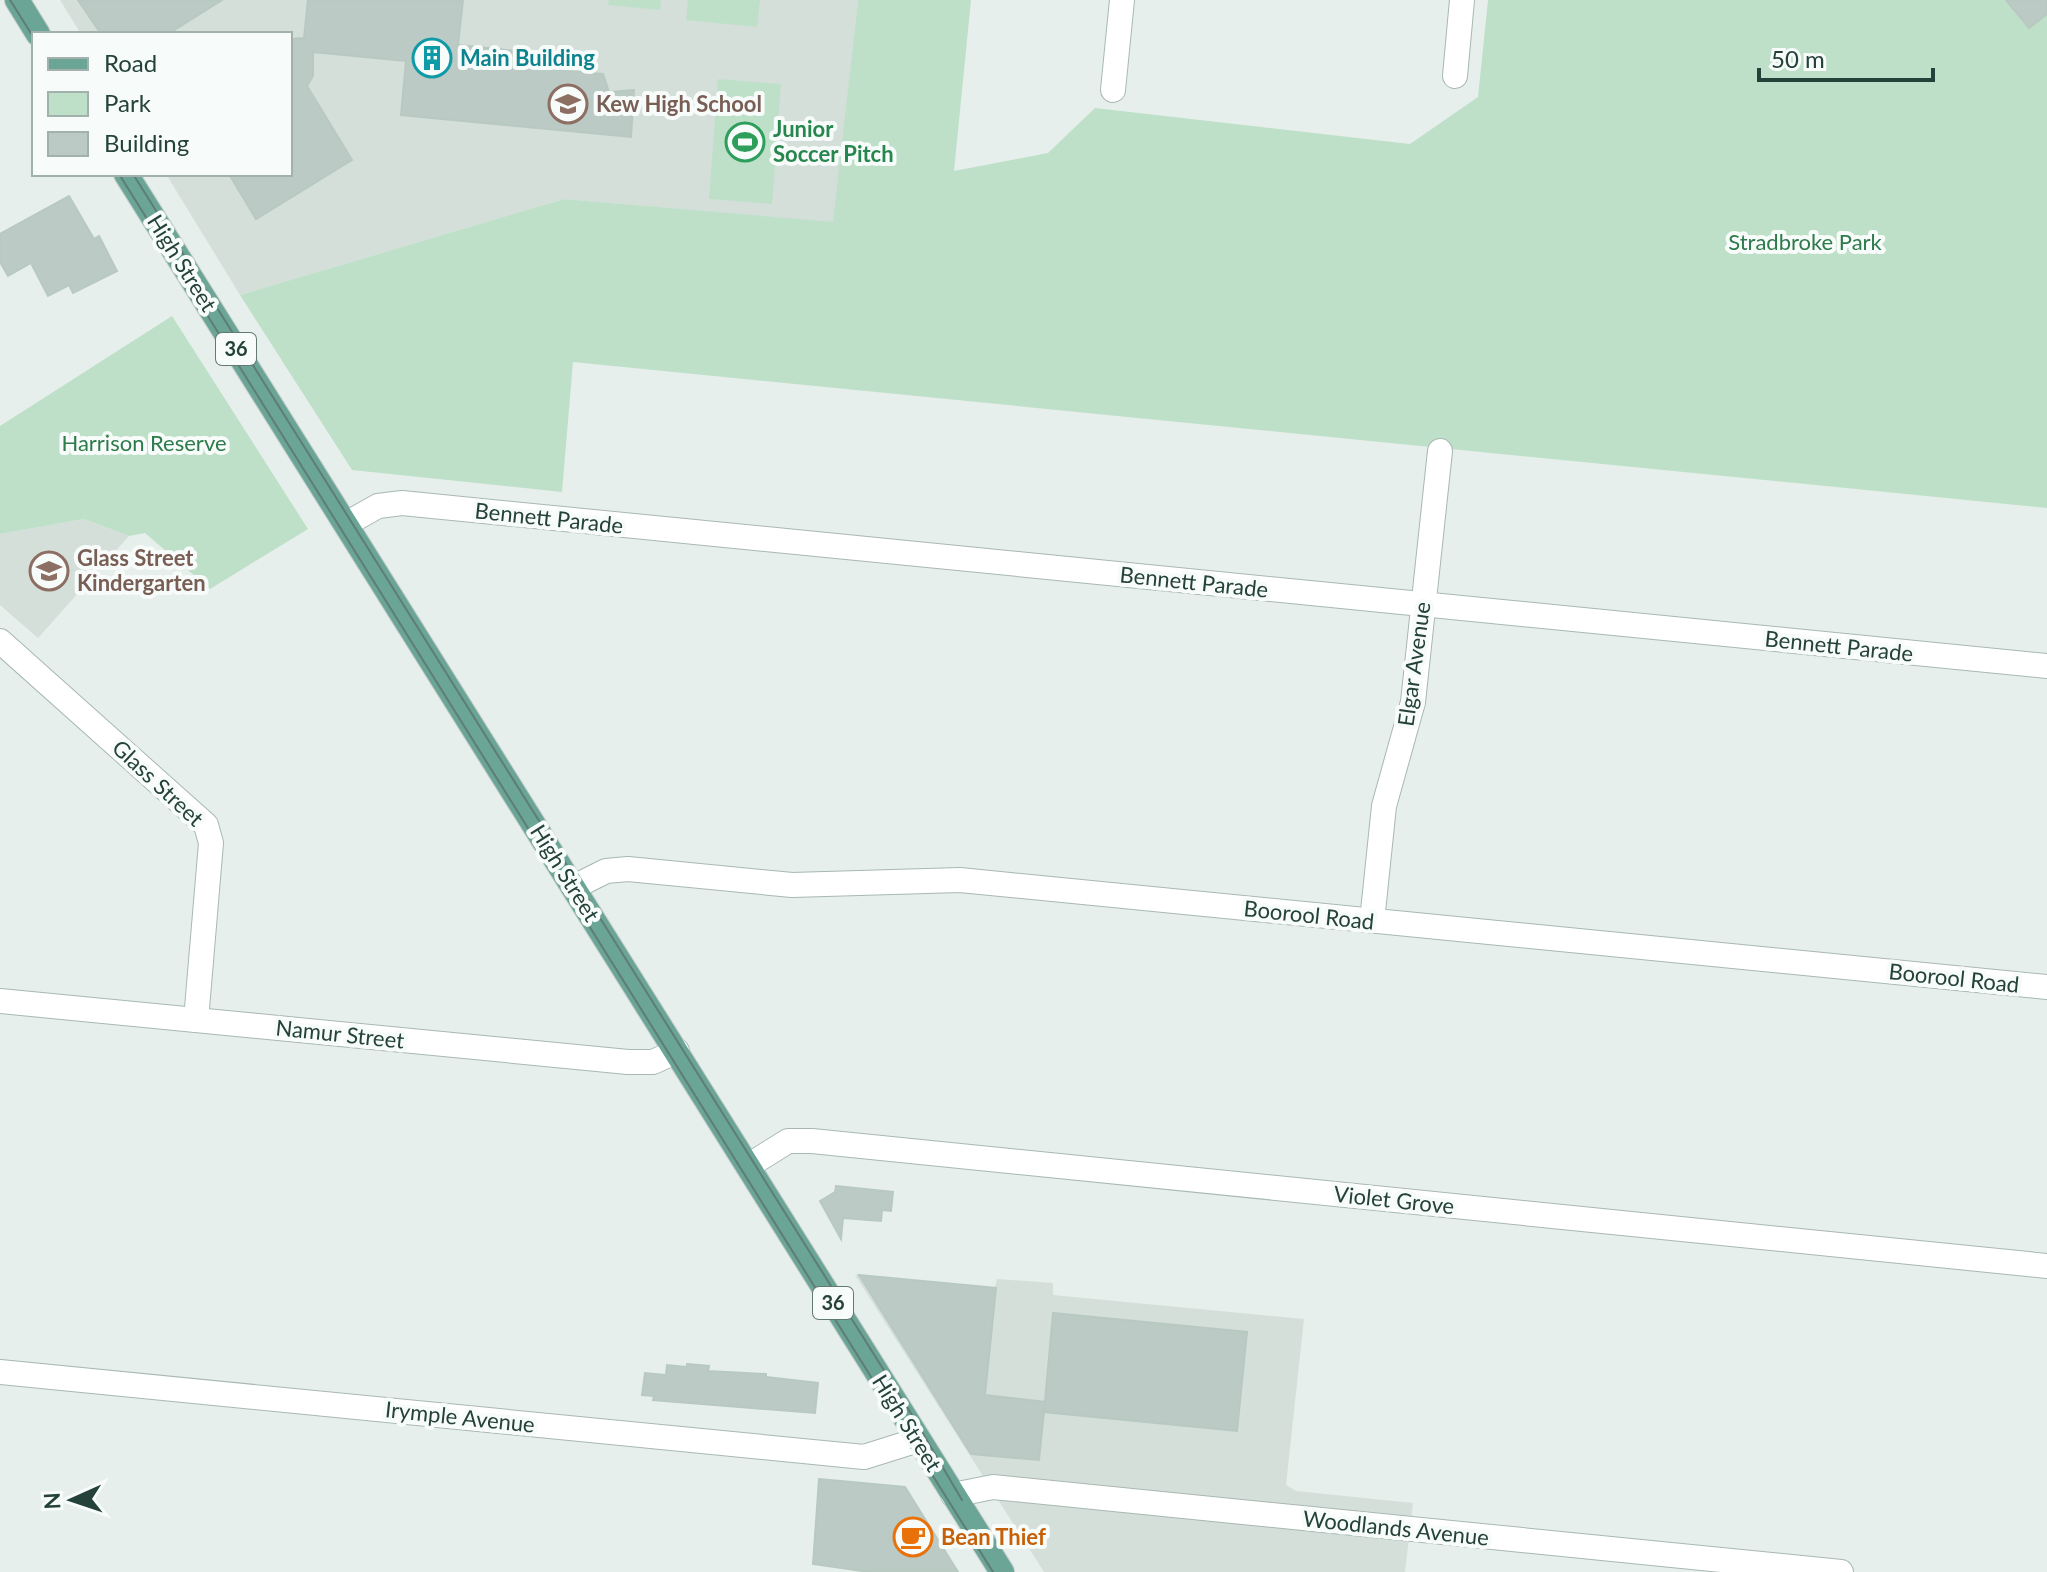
<svg xmlns="http://www.w3.org/2000/svg" width="2047" height="1572" viewBox="0 0 2047 1572" font-family="Lato,sans-serif">
<rect width="100%" height="100%" fill="#e6efeb"/>
<g fill="#d4dfda">
<polygon points="60,0 858,0 834,223 564,199 240,295 166,174 290,174 290,34 81,34"/>
<polygon points="84,519 129,536 38,638 0,605 0,534"/>
<polygon points="855,1275 995,1288 997,1279 1053,1283 1053,1295 1304,1319 1286,1485 1296,1491 1413,1503 1405,1572 1044,1572"/>
</g>
<g fill="#bfe0c8">
<polygon points="609,0 661,0 660,10 608,5"/>
<polygon points="688,0 760,0 757,27 686,20"/>
<polygon points="858,0 971,0 954,171 1048,153 1095,108 1410,144 1478,97 1488,0 2047,0 2047,508 573,362 562,492 352,470 240,295 564,199 833,222"/>
<polygon points="718,79 781,84 772,204 709,199"/>
<polygon points="172,316 308,529 210,589 145,533 129,536 84,519 0,534 0,426"/>
</g>
<g fill="#bbcac4" stroke="#b8c9c2" stroke-width="2">
<polygon points="78,0 222,0 168,34 101,34"/>
<polygon points="308,0 463,0 458,45 568,56 566,71 603,74 609,92 634,90 631,137 401,115 406,61 313,52 313,76 307,86 352,160 256,219 229,174 290,174 290,39 304,38"/>
<polygon points="2006,0 2047,0 2047,14 2029,28"/>
<polygon points="69,196 94,239 99,236 117,271 73,293 69,285 48,296 31,263 8,276 0,262 0,234"/>
<polygon points="836,1186 893,1192 891,1211 882,1210 881,1221 843,1218 841,1239 820,1201 835,1192"/>
<polygon points="859,1275 996,1288 985,1395 1045,1402 1039,1460 971,1454"/>
<polygon points="1053,1313 1247,1332 1237,1431 1044,1412"/>
<polygon points="687,1364 709,1366 708,1371 766,1374 766,1377 818,1383 815,1413 653,1400 654,1396 642,1395 645,1373 666,1375 667,1365 687,1367"/>
<polygon points="819,1479 905,1487 958,1572 869,1572 813,1564"/>
</g>
<g fill="none" stroke-linecap="round" stroke-linejoin="round">
<g stroke="#a8b8b2" stroke-width="26">
<g id="minor">
<polyline points="1455,76 1462,0"/>
<polyline points="1113,90 1122,0"/>
<polyline points="346,524 378,506 402,503 2047,666"/>
<polyline points="0,641 206,825 211,843 196,1020"/>
<polyline points="574,887 606,871 628,869 792,885 960,880 2047,987"/>
<polyline points="1372,921 1384,806 1413,702 1440,451"/>
<polyline points="0,1001 628,1062 653,1062 677,1051"/>
<polyline points="748,1166 788,1141 812,1141 2047,1266"/>
<polyline points="0,1372 864,1457 918,1440"/>
<polyline points="953,1495 993,1487 1841,1572"/>
</g>
</g>
<g stroke="#c2cac8" stroke-width="26">
<g id="major">
<polyline points="17,0 38,34"/>
<polyline points="126,174 1002,1572"/>
</g>
</g>
<use href="#minor" stroke="#fff" stroke-width="24"/>
<use href="#major" stroke="#6aa596" stroke-width="24"/>
<g stroke="#5f7d75" stroke-width="2">
<polyline points="10,0 34,38"/>
<polyline points="119,174 993,1572"/>
<polyline points="133,174 912,1415 962,1500"/>
</g>
</g>
<defs>
<g id="building-ring" transform="scale(2)"><circle r="9.5" fill="#f7fbf9" stroke="#0f9aa8" stroke-width="1.5"/><path d="M-4-6H4V6H1V3H-1V6H-4ZM-2.5-4.3h1.7v1.8h-1.7ZM.8-4.3h1.7v1.8H.8ZM-2.5-1h1.7V.8h-1.7ZM.8-1h1.7V.8H.8Z" fill="#0f9aa8"/></g>
<g id="school-ring" transform="scale(2)"><circle r="9.5" fill="#f7fbf9" stroke="#8d6e63" stroke-width="1.5"/><path d="M0-5L7-2L0 1L-7-2ZM-4 1L0 2.5L4 1V4Q0 6-4 4Z" fill="#8d6e63"/></g>
<g id="stadium-ring" transform="scale(2)"><circle r="9.5" fill="#f7fbf9" stroke="#2e9e5b" stroke-width="1.5"/><path d="M0-5a6.5 5 0 1 0 0 10a6.5 5 0 1 0 0-10ZM-3.5-1.8h7v3.6h-7Z" fill="#2e9e5b"/></g>
<g id="cafe-ring" transform="scale(2)"><circle r="9.5" fill="#f7fbf9" stroke="#e8710a" stroke-width="1.5"/><path d="M-5.5-4.5H6V0H3Q3 3.5 0 3.5H-2.5Q-5.5 3.5-5.5 0ZM3-3.2v2h1.7v-2ZM-6 4.5H4V6H-6Z" fill="#e8710a"/></g>
</defs>
<g fill-rule="evenodd">
<use href="#building-ring" x="432" y="58"/>
<use href="#school-ring" x="568" y="104"/>
<use href="#stadium-ring" x="745" y="142"/>
<use href="#school-ring" x="49" y="571"/>
<use href="#cafe-ring" x="913" y="1537"/>
</g>
<g text-anchor="middle" stroke-width="8" stroke-linejoin="round" paint-order="stroke">
<g fill="#f7fbf9" stroke="#637a73" stroke-width="2">
<rect x="216" y="333" width="40" height="32" rx="6"/>
<rect x="813" y="1287" width="40" height="32" rx="6"/>
</g>
<g font-size="20" font-weight="bold" fill="#24423a">
<text x="236" y="356">36</text>
<text x="833" y="1310">36</text>
</g>
<g font-size="22" font-weight="bold" fill="#0d838f" stroke="#f7fbf9" text-anchor="start">
<text x="460" y="66">Main Building</text>
</g>
<g font-size="22" font-weight="bold" fill="#785e54" stroke="#f7fbf9" text-anchor="start">
<text x="596" y="112">Kew High School</text>
<text x="77" y="566">Glass Street<tspan x="77" dy="25">Kindergarten</tspan></text>
</g>
<g font-size="22" font-weight="bold" fill="#27864d" stroke="#f7fbf9" text-anchor="start">
<text x="773" y="137">Junior<tspan x="773" dy="25">Soccer Pitch</tspan></text>
</g>
<g font-size="22" fill="#2d7a4b" stroke="#f7fbf9">
<text x="1805" y="250">Stradbroke Park</text>
<text x="144" y="451">Harrison Reserve</text>
</g>
<g font-size="22" fill="#24423a" stroke="#f7fbf9">
<text transform="translate(182 263) rotate(58)" y="8">High Street</text>
<text transform="translate(549 518) rotate(6)" y="8">Bennett Parade</text>
<text transform="translate(1194 582) rotate(6)" y="8">Bennett Parade</text>
<text transform="translate(1839 646) rotate(6)" y="8">Bennett Parade</text>
<text transform="translate(1414 664) rotate(-82)" y="8">Elgar Avenue</text>
<text transform="translate(158 783) rotate(43)" y="8">Glass Street</text>
<text transform="translate(565 873) rotate(58)" y="8">High Street</text>
<text transform="translate(1309 915) rotate(6)" y="8">Boorool Road</text>
<text transform="translate(1954 978) rotate(6)" y="8">Boorool Road</text>
<text transform="translate(340 1034) rotate(6)" y="8">Namur Street</text>
<text transform="translate(1394 1200) rotate(6)" y="8">Violet Grove</text>
<text transform="translate(460 1417) rotate(6)" y="8">Irymple Avenue</text>
<text transform="translate(907 1423) rotate(58)" y="8">High Street</text>
<text transform="translate(1396 1528) rotate(6)" y="8">Woodlands Avenue</text>
</g>
<g font-size="22" font-weight="bold" fill="#c56008" stroke="#f7fbf9" text-anchor="start">
<text x="941" y="1545">Bean Thief</text>
</g>
</g>
<rect x="32" y="32" width="260" height="144" fill="#f7fbf9" stroke="#a3b1ad" stroke-width="2"/>
<rect x="48" y="58" width="40" height="12" fill="#6aa596" stroke="#a3b1ad" stroke-width="2"/>
<text x="104" y="72" font-size="24" fill="#24423a">Road</text>
<rect x="48" y="92" width="40" height="24" fill="#bfe0c8" stroke="#a3b1ad" stroke-width="2"/>
<text x="104" y="112" font-size="24" fill="#24423a">Park</text>
<rect x="48" y="132" width="40" height="24" fill="#bbcac4" stroke="#a3b1ad" stroke-width="2"/>
<text x="104" y="152" font-size="24" fill="#24423a">Building</text>
<g transform="translate(72 1500) rotate(267)" stroke="#f7fbf9" stroke-width="6" paint-order="stroke">
<path d="M0-6L14 30L0 20L-14 30Z" fill="#24423a"/>
<text y="-12" font-size="22" font-weight="bold" text-anchor="middle" fill="#24423a">N</text>
</g>
<path d="M1759 68v12h174v-12" fill="none" stroke="#24423a" stroke-width="4"/>
<text x="1771" y="68" font-size="24" fill="#24423a" stroke="#f7fbf9" stroke-width="6" paint-order="stroke">50 m</text>
</svg>
